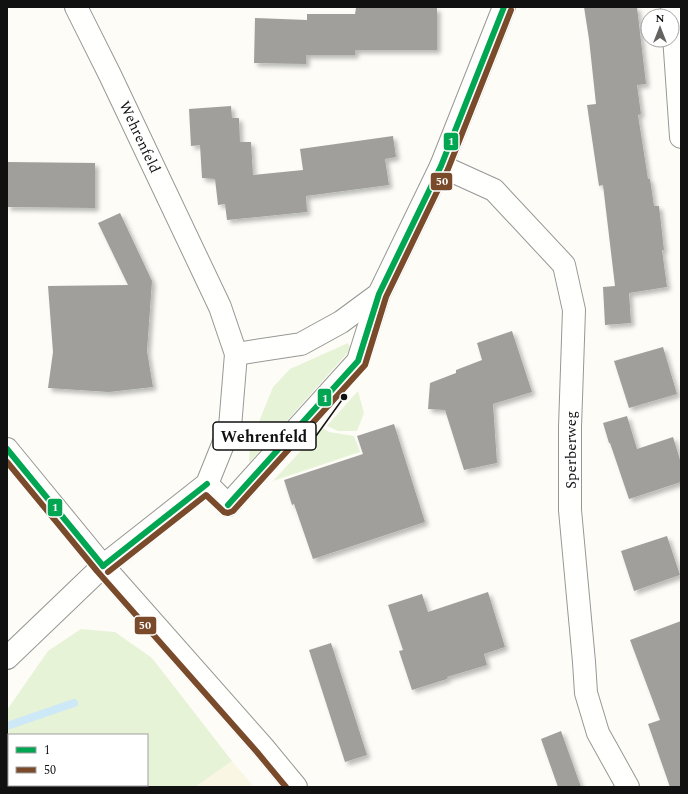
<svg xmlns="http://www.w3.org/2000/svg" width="688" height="794" viewBox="0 0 688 794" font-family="Spectral,serif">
<defs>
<filter id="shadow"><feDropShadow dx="3.5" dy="3.5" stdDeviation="2" flood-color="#0004"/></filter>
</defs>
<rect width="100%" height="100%" fill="#fdfcf7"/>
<polygon fill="#f9f7e4" points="232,761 254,787 195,787"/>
<g fill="#e7f3d7" fill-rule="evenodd">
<polygon points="348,343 351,349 249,463 250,444 273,387 290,369"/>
<polygon points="358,391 364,413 357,431 338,431 327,426"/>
<polygon points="322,428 329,432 354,436 360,452 273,481"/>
<path d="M 81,629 L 115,632 L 152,658 L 232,761 L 195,787 L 7,787 L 7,710 L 48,651 ZM 9,735 L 147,735 L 147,785 L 9,785 Z"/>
</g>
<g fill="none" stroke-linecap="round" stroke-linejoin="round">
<polyline stroke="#cde8f7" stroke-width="8" points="7,726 74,703"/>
</g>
<g fill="#a19f9c" filter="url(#shadow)">
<polygon points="584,7 637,7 646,84 637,85 641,114 638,115 648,179 650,179 654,206 659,206 664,250 662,250 667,287 629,293 631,323 605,325 603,287 615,286 603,185 599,186 587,105 596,104 589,39"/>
<polygon points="356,8 437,8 437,50 355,50 355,55 306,55 306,64 254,63 255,18 307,20 307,14 355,14"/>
<polygon points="231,106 232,118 239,118 240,142 251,142 253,175 303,170 300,149 393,136 396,157 385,159 389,185 306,196 307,212 227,220 225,204 218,205 215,179 202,178 200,145 191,146 189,109"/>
<polygon points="7,162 95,163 95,208 7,207"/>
<polygon points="120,213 152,281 147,351 153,387 109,392 48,388 53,352 48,286 128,285 98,223"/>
<polygon points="512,331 532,392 493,404 497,463 464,470 445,410 428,409 430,383 456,373 456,370 482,360 477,343"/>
<polygon points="663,347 677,394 629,408 614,361"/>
<polygon points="627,416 637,449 673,437 681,463 681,482 629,499 610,443 609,443 603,423"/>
<polygon points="394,424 425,522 313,559 294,504 292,505 284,480 363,454 357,436"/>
<polygon points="667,536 680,575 634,591 621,551"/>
<polygon points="488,592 505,647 484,654 487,665 447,677 447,679 412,690 399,651 403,650 388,605 422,594 428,612"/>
<polygon points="681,621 681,787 670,787 648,724 660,720 630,640"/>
<polygon points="331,643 367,755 345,762 309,650"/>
<polygon points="561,731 581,787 558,787 541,739"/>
</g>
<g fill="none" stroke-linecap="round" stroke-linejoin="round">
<g stroke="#979795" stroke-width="24">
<g id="minor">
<polyline points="672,7 681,137"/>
<polyline points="441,166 494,190 564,265 574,310 570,427 570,510 584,662 586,693 598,733 628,787"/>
<polyline points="236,354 301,344 341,322 379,294 441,166 504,7"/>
<polyline points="7,449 103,566 263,747 296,787"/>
<polyline points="207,484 228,505 358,361 379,294"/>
<polyline points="7,658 103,566 207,484 230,427 236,354 220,307 110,75 76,7"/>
</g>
</g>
<use href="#minor" stroke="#fffffe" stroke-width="22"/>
<g stroke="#fff" stroke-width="9">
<g id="bus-1">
<polyline points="7,449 103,566"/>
<polyline points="228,505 358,361 379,294 441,166 504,7"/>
<polyline points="103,566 207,484"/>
</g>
</g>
<g stroke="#fff" stroke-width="9">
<g id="bus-2">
<polyline points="7,462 97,571 257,752 286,787"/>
<polyline points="108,572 206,495 224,512 228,513 233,511 365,365 386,297 448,169 511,10"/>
</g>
</g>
<use href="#bus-1" stroke="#00a651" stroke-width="6"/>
<use href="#bus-2" stroke="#7a4b2a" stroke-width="6"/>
</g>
<g text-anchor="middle" stroke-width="4" stroke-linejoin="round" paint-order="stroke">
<g font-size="15" fill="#111" stroke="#fff">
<text transform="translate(140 137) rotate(65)" y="5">Wehrenfeld</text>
<text transform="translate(571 450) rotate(-90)" y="5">Sperberweg</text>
</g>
</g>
<path fill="none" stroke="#111" stroke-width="1.5" d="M344 397L316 436"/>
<circle fill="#111" stroke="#fff" stroke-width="1.5" cx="344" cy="397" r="4"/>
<rect fill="#fff" stroke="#111" stroke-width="1.5" x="213" y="422" width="103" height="28" rx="4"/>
<g font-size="16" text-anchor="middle" font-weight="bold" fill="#111">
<text x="264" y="442">Wehrenfeld</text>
</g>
<g stroke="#fff" stroke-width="1.5">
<rect x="443" y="132" width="16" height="19" rx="4" fill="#00a651"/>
<rect x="430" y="172" width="23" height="19" rx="4" fill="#7a4b2a"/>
<rect x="317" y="388" width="15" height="19" rx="4" fill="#00a651"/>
<rect x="47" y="498" width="16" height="19" rx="4" fill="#00a651"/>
<rect x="134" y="616" width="23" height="19" rx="4" fill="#7a4b2a"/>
</g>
<g font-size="11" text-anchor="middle" font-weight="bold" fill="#fff">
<text x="451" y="145">1</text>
<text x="442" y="185">50</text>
<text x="325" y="402">1</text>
<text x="55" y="511">1</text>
<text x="145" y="629">50</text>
</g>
<rect width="688" height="794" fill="none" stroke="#111111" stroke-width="16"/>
<rect x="8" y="734" width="140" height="52" fill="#ffffff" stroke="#a0a0a0"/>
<rect x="16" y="747" width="20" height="6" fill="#00a651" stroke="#a0a0a0"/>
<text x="44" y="754" font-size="12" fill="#111111">1</text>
<rect x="16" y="767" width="20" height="6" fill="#7a4b2a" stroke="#a0a0a0"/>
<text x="44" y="774" font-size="12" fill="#111111">50</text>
<g transform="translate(660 28)"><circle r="19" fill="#ffffff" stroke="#a0a0a0"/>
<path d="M0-3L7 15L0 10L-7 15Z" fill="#646362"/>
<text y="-6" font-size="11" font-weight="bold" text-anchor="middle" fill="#111111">N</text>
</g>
</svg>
